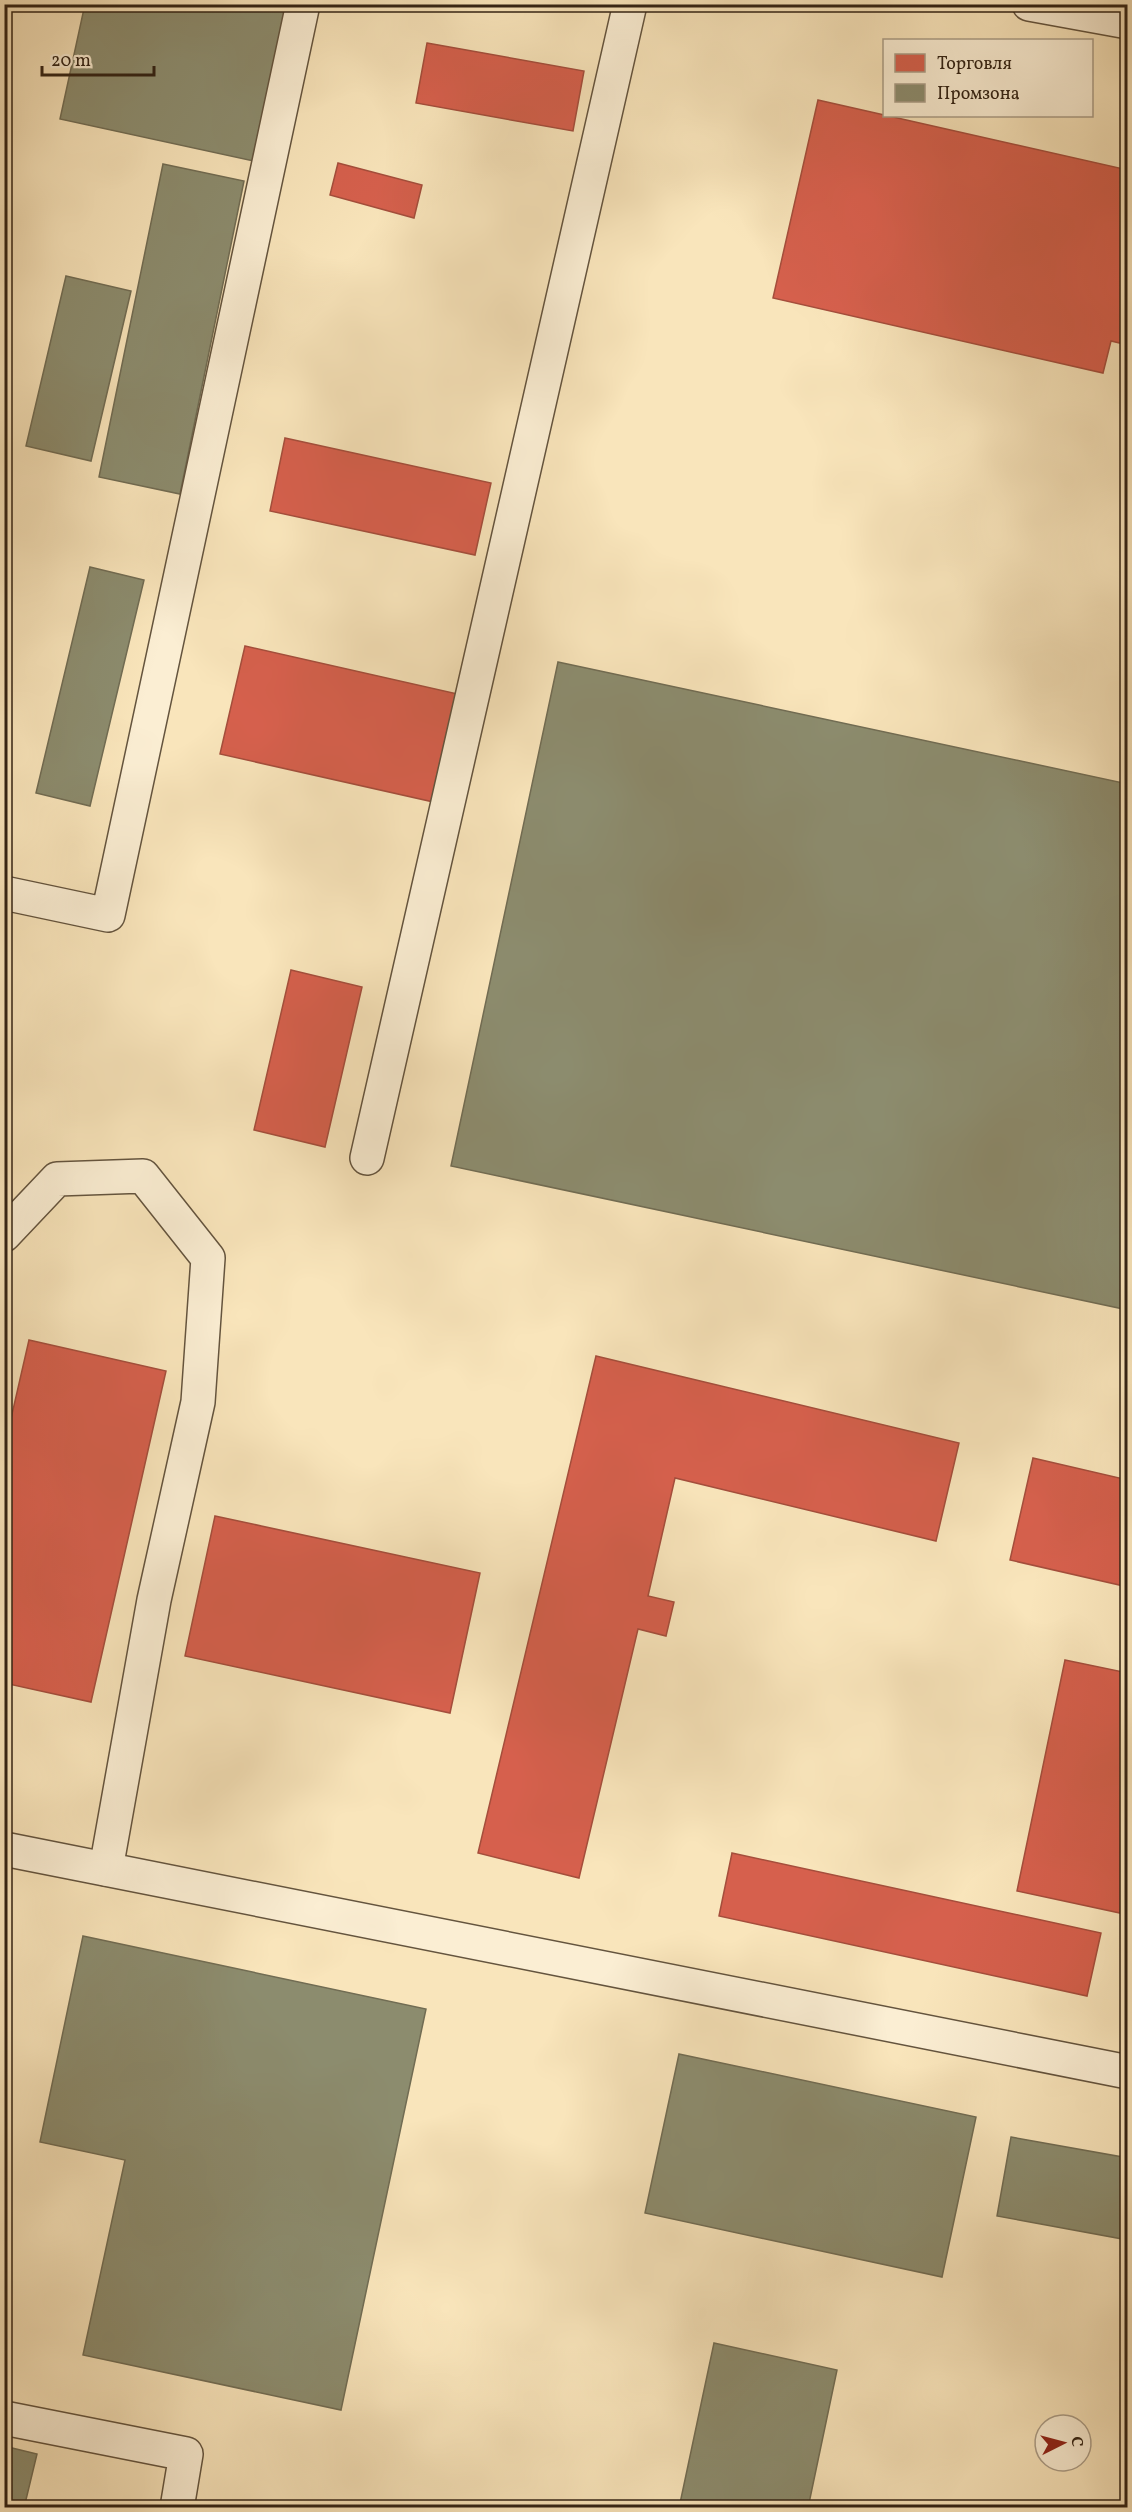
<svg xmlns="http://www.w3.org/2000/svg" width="1132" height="2512" viewBox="0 0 1132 2512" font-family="Vollkorn,serif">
<rect width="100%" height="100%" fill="#f9e5bb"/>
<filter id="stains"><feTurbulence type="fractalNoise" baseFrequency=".00333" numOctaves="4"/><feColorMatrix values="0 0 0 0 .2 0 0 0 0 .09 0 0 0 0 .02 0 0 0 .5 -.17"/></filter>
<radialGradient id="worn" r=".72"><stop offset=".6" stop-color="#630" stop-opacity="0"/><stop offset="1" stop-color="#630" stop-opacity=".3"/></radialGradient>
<g fill="#d6604d" stroke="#a54e3c" stroke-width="1.5">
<polygon points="427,43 584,71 573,131 416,103"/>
<polygon points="818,100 1128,170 1128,345 1111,341 1103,373 773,298"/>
<polygon points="338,163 422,185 414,218 330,195"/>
<polygon points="285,438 491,483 475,555 270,511"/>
<polygon points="245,646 462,695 438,803 220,754"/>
<polygon points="291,970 362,987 325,1147 254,1130"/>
<polygon points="29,1340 166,1371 91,1702 4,1683 4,1449"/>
<polygon points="596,1356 959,1443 936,1541 675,1478 648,1596 674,1602 666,1636 638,1629 579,1878 478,1853"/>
<polygon points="1033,1458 1128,1480 1128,1587 1010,1560"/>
<polygon points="215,1516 480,1573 450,1713 185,1656"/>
<polygon points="1065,1660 1128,1673 1128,1876 1120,1913 1017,1891"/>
<polygon points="732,1853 1101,1933 1087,1996 719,1916"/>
</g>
<g fill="#8c8c6e" stroke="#716c53" stroke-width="1.5">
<polygon points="85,4 292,4 258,162 60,119"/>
<polygon points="163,164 244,181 180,494 99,477"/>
<polygon points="66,276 131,291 91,461 26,446"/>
<polygon points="90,567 144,580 90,806 36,793"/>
<polygon points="558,662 1128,784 1128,1310 451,1166"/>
<polygon points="83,1936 426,2009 341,2410 83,2355 125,2160 40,2142"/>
<polygon points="679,2054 976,2117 942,2277 645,2213"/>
<polygon points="1011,2137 1128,2158 1128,2240 997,2216"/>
<polygon points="714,2343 837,2370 808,2508 679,2508"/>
<polygon points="4,2446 37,2454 24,2508 4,2508"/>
</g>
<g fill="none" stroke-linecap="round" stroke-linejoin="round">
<g stroke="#64543e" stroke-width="36">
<g id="minor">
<polyline points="1029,4 1128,22"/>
<polyline points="4,893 108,915 303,4"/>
<polyline points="367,1158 630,4"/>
<polyline points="4,1235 57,1179 143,1176 208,1258 198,1402 154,1600 106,1869"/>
<polyline points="4,1849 1128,2072"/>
<polyline points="4,2418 186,2454 177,2508"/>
</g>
</g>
<use href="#minor" stroke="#fbeed3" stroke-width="33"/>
</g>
<rect width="1132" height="2512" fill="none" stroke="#f9e5bb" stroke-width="24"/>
<rect x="6" y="6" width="1120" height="2500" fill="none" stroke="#332314" stroke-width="3"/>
<rect x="12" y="12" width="1108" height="2488" fill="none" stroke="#332314" stroke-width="1.5"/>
<rect x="883" y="39" width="210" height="78" fill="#fbeed3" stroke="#ab9d87" stroke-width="1.5"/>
<rect x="895" y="54" width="30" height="18" fill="#d6604d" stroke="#ab9d87" stroke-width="1.5"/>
<text x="937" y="69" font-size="18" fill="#332314">Торговля</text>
<rect x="895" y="84" width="30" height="18" fill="#8c8c6e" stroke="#ab9d87" stroke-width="1.5"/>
<text x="937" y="99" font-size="18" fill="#332314">Промзона</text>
<g transform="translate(1063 2443) rotate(84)"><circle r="28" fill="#fbeed3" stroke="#ab9d87" stroke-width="1.5"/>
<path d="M0-4.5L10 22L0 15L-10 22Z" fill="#8f2418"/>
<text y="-9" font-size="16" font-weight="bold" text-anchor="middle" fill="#332314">С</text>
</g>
<path d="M42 66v9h112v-9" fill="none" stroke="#332314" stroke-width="3"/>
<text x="51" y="66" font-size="18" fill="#332314" stroke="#fbeed3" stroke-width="4.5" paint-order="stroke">20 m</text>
<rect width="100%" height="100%" filter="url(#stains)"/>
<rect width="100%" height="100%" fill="url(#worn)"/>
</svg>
